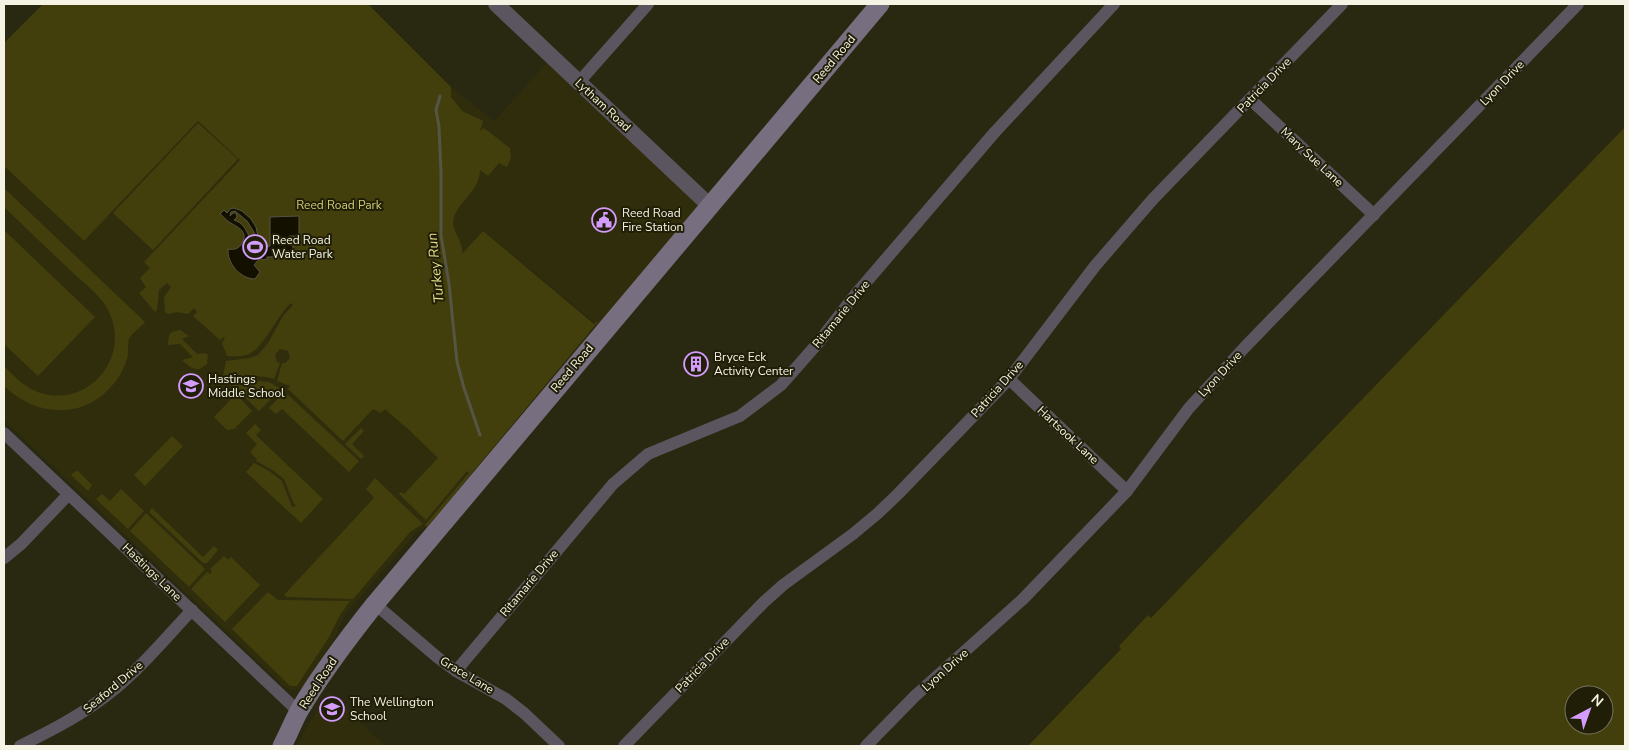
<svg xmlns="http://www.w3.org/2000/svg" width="1629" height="750" viewBox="0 0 1629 750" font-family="'Nunito Sans',sans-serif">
<rect width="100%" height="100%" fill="#292810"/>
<g fill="#302d0d">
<polygon points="553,56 713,205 671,267 612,337 483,231 454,263 448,209 451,87 494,121"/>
<polygon points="198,121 240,160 145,261 289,301 471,475 426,527 415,534 345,615 335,638 304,686 300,689 293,691 287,689 4,420 4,166 84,241"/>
<polygon points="329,693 386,746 297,746 308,724"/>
</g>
<g fill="#423f0c" fill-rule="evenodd">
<path d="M 43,4 L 368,4 L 451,87 L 451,97 L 462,111 L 483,121 L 480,131 L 484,128 L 510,148 L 511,158 L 507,167 L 499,163 L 488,176 L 480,170 C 480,190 460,200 454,217 C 450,232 464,240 462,254 L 483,231 L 594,324 L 596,322 L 598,322 L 427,527 L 425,525 L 469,473 L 467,471 L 426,520 L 399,494 L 401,492 L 404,494 L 438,458 L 404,425 L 403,425 L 385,409 L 381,413 L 373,409 L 343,441 L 288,389 L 290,386 L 277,381 L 282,363 L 285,363 L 290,358 L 288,351 L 280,349 L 275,355 L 277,362 L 280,363 L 274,379 C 255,373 245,379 227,379 L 223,376 L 226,361 L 250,358 L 258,355 L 268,343 L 283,316 L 293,305 L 291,303 C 277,315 262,352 246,355 C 240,357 233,356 227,356 L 222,343 L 225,338 L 224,337 L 220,340 L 193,316 L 197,312 L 194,308 L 188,314 L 177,312 L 168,314 L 165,312 L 164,297 L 171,287 L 167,283 L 159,290 L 157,310 L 155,312 L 139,293 L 146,287 L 140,278 L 150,268 L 144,262 L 240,160 L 198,121 L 84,241 L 4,166 L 4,43 Z"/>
<polygon points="198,123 238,159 153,250 113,213"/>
<path d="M 1625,127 L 1625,746 L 1028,746 L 1121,649 L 1119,646 L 1148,615 L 1151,618 ZM 1574,695 L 1604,695 L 1604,725 L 1574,725 Z"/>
<path d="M 4,188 L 145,322 C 141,327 132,333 129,339 C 128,343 128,350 128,355 C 126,364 121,375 115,382 C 85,421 36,417 4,386 L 4,366 C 15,377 27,390 44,394 C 90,405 129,358 110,314 C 103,297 86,285 72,272 C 50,251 27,229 4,207 Z"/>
<polygon points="4,230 95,317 38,376 4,344"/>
<path d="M 180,330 L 189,336 L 182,339 L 197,354 L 205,353 L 208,355 L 207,364 L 200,369 C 192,370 188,365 182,360 L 193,357 L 180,344 L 168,345 L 169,335 L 172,332 Z"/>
<polygon points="252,380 269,382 279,388 277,393 259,411 232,385 235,382"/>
<polygon points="236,394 252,411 234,429 227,430 214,417"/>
<polygon points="281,395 288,395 359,461 349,472 282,409 276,414 269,408"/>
<polygon points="255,424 261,430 256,435 323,499 301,523 246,472 254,463 269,471 282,481 292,507 296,506 293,502 284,479 271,469 256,461 257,459 250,452 257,444 246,433"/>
<polygon points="361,428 364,431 352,444 364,456 361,459 345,444"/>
<polygon points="172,436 183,446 145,486 134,475"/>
<polygon points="76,471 78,471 92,485 88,491 71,475"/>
<polygon points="375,478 423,524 410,532 353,599 287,597 284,595 374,498 366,489"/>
<polygon points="121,489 144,511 128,529 96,499 102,494 110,501"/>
<polygon points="152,508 203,557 214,546 218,550 207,563 203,563 149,512"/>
<polygon points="146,513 205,569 189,587 130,531"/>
<polygon points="224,556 228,560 231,557 260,585 225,622 191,589 207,572 210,574 212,571 210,569"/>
<polygon points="268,592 278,600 350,601 340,615 329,637 297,686 290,686 232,629"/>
</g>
<path fill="#131000" stroke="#565444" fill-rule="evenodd" d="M 234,208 L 242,211 L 251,219 L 256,227 L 258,237 L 268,247 L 270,246 L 270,217 L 299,216 L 299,236 L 289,236 L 289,245 L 293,246 L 293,256 L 267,257 L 267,259 L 263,260 L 260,258 L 254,265 L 260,272 L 255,279 C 241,279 227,264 228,249 C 234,250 239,249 242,243 C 249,231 237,227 229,222 C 226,220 223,216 220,214 L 224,210 L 227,213 L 230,209 ZM 235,211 L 247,221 L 255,234 L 253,237 L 249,236 C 245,228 243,223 234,220 L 237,217 L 236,213 L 233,213 L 230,216 L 231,212 Z"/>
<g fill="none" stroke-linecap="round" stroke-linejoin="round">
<polyline stroke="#565444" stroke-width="3" points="440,96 436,110 439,127 441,172 441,235 449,284 457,362 464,388 480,435"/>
<g stroke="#5a555f" stroke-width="12">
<polyline points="579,82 648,4"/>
<polyline points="1250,99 1374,215"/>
<polyline points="1009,379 1127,491"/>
<polyline points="4,433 299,712"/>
<polyline points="4,558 21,544 68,495"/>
<polyline points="375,604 437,657 456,671 506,699 524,713 559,746"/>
<polyline points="456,671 613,484 648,454 740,416 781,385 818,343 855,295 995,132 1114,4"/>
<path d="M 20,746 C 46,733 72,720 96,703 C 133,678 162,642 192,610"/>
<polyline points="624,746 764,602 783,585 853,534 877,514 898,494 1009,379 1095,266 1153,199 1342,4"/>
<polyline points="866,746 915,696 1023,599 1127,491 1189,408 1245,347 1578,4"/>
</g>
<polyline stroke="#5a555f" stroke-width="16" points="496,4 710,206"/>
<path stroke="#776e7f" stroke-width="19" d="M 282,746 C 288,735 293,722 299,711 C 321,673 348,638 375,604 L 880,4"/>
</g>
<defs>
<g id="civic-ring" transform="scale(1.25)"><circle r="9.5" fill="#201e06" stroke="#d39cfd" stroke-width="1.5"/><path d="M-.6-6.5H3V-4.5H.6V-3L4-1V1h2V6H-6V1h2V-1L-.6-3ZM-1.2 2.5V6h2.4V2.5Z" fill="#d39cfd"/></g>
<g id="stadium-ring" transform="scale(1.25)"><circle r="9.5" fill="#201e06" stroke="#d39cfd" stroke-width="1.5"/><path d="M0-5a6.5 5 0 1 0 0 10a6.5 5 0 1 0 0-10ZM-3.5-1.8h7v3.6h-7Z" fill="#d39cfd"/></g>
<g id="building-ring" transform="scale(1.25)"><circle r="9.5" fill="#201e06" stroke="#d39cfd" stroke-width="1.5"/><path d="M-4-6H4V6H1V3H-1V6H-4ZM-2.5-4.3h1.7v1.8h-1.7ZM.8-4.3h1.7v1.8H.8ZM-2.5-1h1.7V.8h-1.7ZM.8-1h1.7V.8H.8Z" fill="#d39cfd"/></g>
<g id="school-ring" transform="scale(1.25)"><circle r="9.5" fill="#201e06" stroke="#d39cfd" stroke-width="1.5"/><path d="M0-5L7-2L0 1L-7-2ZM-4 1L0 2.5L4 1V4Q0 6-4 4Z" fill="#d39cfd"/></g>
</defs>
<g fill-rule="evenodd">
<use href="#civic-ring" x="604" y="220"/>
<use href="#stadium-ring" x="255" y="247"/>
<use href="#building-ring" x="696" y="364"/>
<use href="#school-ring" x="191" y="386"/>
<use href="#school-ring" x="332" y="709"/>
</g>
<g text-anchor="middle" stroke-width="4" stroke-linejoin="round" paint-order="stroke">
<g font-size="12" fill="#f4f3e4" stroke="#201e06">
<text transform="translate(834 59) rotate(-50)" y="4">Reed Road</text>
<text transform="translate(1502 83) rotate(-46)" y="4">Lyon Drive</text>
<text transform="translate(1264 85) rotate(-46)" y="4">Patricia Drive</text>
<text transform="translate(603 105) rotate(43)" y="4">Lytham Road</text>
<text transform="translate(1312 157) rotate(43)" y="4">Mary Sue Lane</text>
<text transform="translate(841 314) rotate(-51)" y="4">Ritamarie Drive</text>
<text transform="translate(572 368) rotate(-50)" y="4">Reed Road</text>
<text transform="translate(1220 374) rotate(-47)" y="4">Lyon Drive</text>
<text transform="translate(997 389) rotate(-48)" y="4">Patricia Drive</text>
<text transform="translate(1068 435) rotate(43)" y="4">Hartsook Lane</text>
<text transform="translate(152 572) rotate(44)" y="4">Hastings Lane</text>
<text transform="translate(529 583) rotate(-50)" y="4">Ritamarie Drive</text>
<text transform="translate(702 665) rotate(-46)" y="4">Patricia Drive</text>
<text transform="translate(945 670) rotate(-42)" y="4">Lyon Drive</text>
<text transform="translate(467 675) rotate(31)" y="4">Grace Lane</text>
<text transform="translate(318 683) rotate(-57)" y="4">Reed Road</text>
<text transform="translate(113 687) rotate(-40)" y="4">Seaford Drive</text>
</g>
<g font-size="12" fill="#d1cb77" stroke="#201e06">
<text x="339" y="209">Reed Road Park</text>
</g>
<g font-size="12" fill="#f4f3e4" stroke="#201e06" text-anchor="start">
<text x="622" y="217">Reed Road<tspan x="622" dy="14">Fire Station</tspan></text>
<text x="272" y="244">Reed Road<tspan x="272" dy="14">Water Park</tspan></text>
<text x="714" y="361">Bryce Eck<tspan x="714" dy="14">Activity Center</tspan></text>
<text x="208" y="383">Hastings<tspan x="208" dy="14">Middle School</tspan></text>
<text x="350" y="706">The Wellington<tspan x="350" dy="14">School</tspan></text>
</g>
<g font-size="14" font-style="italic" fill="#e2dd88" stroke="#201e06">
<text transform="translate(435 268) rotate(-96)" y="5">Turkey Run</text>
</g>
</g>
<rect width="1629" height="750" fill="none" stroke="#f4f3e4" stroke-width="10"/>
<g transform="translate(1589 710) rotate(41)"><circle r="24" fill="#201e06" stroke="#75735f"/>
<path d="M0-4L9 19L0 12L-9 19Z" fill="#d39cfd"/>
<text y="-8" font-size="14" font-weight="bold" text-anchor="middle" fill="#f4f3e4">N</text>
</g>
</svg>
